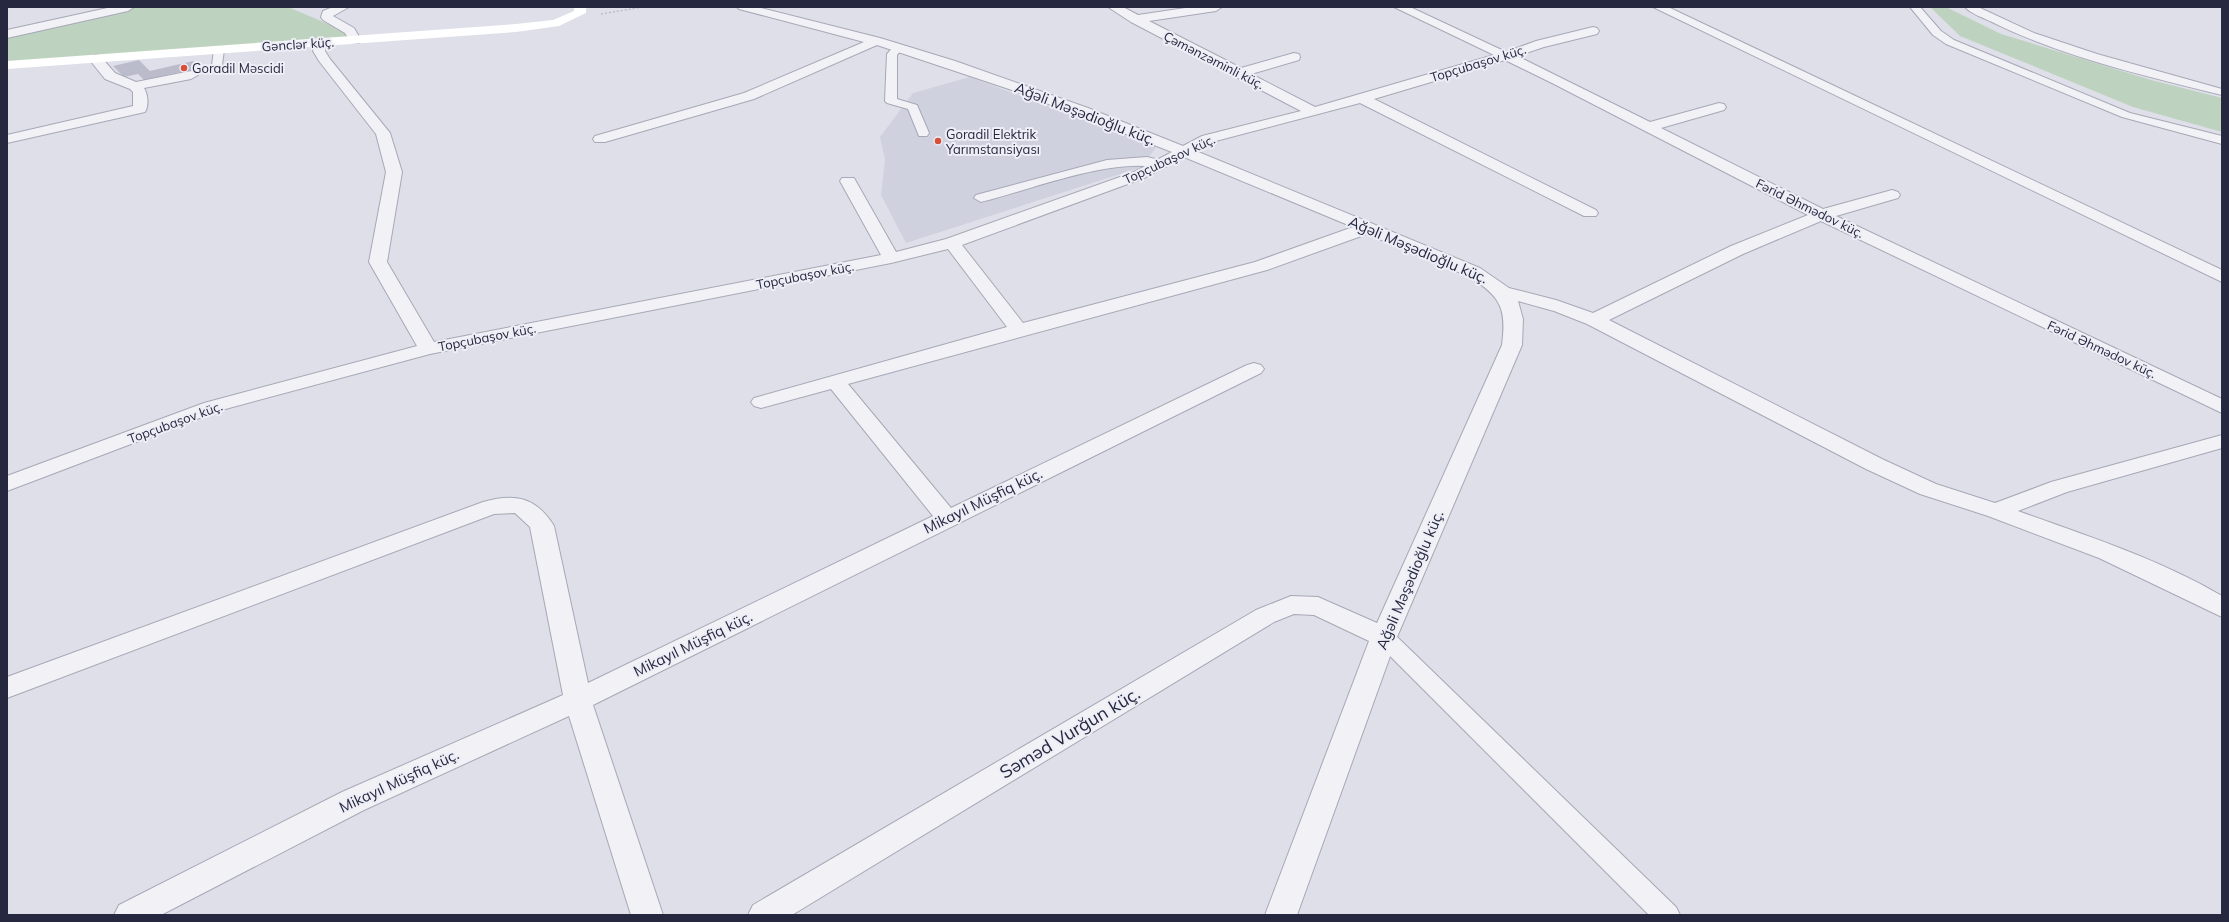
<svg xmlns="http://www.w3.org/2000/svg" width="2229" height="922" viewBox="0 0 2229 922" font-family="Mulish,sans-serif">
<rect width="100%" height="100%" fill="#dedfe8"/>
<polygon fill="#cfd1de" points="970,77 1156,147 1142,167 906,243 881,195 885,160 880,137 913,93"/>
<g fill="#bed3bf">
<polygon points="132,7 288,7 347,32 347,37 7,62 7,36"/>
<polygon points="1930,7 1946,7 2001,34 2151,80 2222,98 2222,132 2133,107 1960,36"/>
</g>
<polygon fill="#babccc" points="139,60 150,71 193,61 202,70 182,75 180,72 144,80 138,74 124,77 113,66"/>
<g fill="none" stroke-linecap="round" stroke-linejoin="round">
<g stroke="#a7a8b6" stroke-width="2">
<g id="lane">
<polygon points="1910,7 1920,7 1941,31 1954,40 2130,113 2222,136 2222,144 2122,117 1946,44 1933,35"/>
<path d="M 1965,7 L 1978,7 L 2034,33 L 2097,54 L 2222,89 L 2222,95 C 2145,76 2063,57 1992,22 C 1984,18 1971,14 1965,7 Z"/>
<polygon points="898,45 903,48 897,55 897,99 917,105 929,133 927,136 919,136 908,109 887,103 885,101 887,54 894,46"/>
<polygon points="219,47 224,50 222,65 217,68 212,65 214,50"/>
<path d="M 1147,157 L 1164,161 L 1166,164 L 1160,168 C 1112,157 1030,190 981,202 L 974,198 L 976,195 L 1107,160 Z"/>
<polygon points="1384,629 1392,632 1676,907 1680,915 1649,915 1376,642 1373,637 1376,632"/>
</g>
</g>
<g stroke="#a7a8b6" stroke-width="2">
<g id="street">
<polygon points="112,7 134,7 128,11 7,38 7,30"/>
<polygon points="333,7 349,7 333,16 354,28 361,40 359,43 351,43 345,33 323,20 321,17 323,11"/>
<path d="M 737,7 L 757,7 L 880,38 L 955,61 L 1088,108 L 1183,146 L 1202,136 L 1301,111 L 1131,22 L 1108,7 L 1123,7 L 1138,15 L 1192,7 L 1222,7 L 1216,11 L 1149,21 L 1241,68 L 1294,53 L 1299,54 L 1300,57 L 1299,60 L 1251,74 L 1315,107 L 1494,55 L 1394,7 L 1410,7 L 1506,52 L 1536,41 L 1593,27 L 1597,28 L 1599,31 L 1597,34 L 1544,47 L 1517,56 L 1650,122 L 1719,103 L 1724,104 L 1726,107 L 1724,110 L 1661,128 L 1823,209 L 1892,190 L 1898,192 L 1900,195 L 1898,198 L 1836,216 L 2222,399 L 2222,413 L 1821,221 L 1743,254 L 1609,320 L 1882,459 L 1936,484 L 1995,503 L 2051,482 L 2222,435 L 2222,448 L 2067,492 L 2018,511 C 2087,536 2159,559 2222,596 L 2222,617 L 2099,558 L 1988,516 L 1920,494 L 1866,469 L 1587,324 L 1554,311 L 1518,301 L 1523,319 L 1522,345 L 1397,637 L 1297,915 L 1265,915 L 1369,641 L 1314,615 L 1294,614 L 1274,622 L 792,915 L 748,915 L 753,905 L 1256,610 L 1291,596 L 1318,597 L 1377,623 L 1502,345 C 1507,307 1500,296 1468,276 L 1367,234 L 1267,270 L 848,384 L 951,508 L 1247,365 L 1254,363 L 1261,365 L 1264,369 L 1261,373 L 593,705 L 663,915 L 631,915 L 569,716 L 364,810 L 161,915 L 114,915 L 119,905 L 342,792 L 563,695 L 530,527 L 515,513 L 494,514 L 7,698 L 7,677 L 483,502 C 515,493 536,497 554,526 L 588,683 L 933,516 L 831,389 L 761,408 L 754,406 L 751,402 L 754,398 L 1007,327 L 948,249 L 891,263 L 430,354 L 218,411 L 7,491 L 7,476 L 204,403 L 417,346 L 369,262 L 386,172 L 376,134 L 319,61 L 313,51 L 317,40 L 325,40 L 327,43 L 325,51 L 330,59 L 390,133 L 402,172 L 387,262 L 434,342 L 881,255 L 840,181 L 842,178 L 854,178 L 896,252 L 946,239 L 1134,172 L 1172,152 L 1012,90 L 877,45 L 754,99 L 605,142 L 595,142 L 593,139 L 595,136 L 744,93 L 864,42 L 739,9 ZM 1505,60 L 1552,83 L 1808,215 L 1731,246 L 1593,313 L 1556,300 L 1509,288 L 1480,268 L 1196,151 L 1212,142 L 1360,103 L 1584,216 L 1596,216 L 1598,213 L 1596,210 L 1374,99 ZM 1184,157 L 1353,227 L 1255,262 L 1023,323 L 962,245 L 1144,178 Z"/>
<polygon points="1653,7 1668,7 2222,270 2222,282"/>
<path d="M 95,55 L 100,56 L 115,73 L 136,82 L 191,71 L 198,75 L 191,79 L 144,88 C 148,94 149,106 145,112 L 7,143 L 7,135 L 133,106 L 133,92 L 130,89 L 105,79 L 89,59 Z"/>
</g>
</g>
<polyline stroke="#bcbdc7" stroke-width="1.5" stroke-dasharray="2 2" stroke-linecap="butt" points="601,14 643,7"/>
<use href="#lane" fill="#f1f1f6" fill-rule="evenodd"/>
<use href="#street" fill="#f1f1f6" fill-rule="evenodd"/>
<polygon fill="#fff" fill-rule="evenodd" points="574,7 586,7 586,13 559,26 516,32 7,69 7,61 516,24 553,20 574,11"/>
</g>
<g fill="#d74f39" stroke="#edeef6" stroke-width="1.5">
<circle cx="184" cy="68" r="4"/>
<circle cx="938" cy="141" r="4"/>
</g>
<g text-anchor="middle" stroke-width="4" stroke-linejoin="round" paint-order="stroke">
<g font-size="13" fill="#262840" stroke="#edeef6">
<text transform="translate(298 44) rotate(-4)" y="5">Gənclər küç.</text>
<text transform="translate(1214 60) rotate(27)" y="5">Çəmənzəminli küç.</text>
<text transform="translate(1478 63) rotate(-17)" y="5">Topçubaşov küç.</text>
<text transform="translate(1169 159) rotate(-25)" y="5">Topçubaşov küç.</text>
<text transform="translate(1810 208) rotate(26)" y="5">Fərid Əhmədov küç.</text>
<text transform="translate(805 275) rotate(-11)" y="5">Topçubaşov küç.</text>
<text transform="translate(487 337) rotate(-11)" y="5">Topçubaşov küç.</text>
<text transform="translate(2102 349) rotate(25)" y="5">Fərid Əhmədov küç.</text>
<text transform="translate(175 422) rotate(-20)" y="5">Topçubaşov küç.</text>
</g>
<g font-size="13" fill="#262840" stroke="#edeef6" text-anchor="start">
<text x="192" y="73">Goradil Məscidi</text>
<text x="946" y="139">Goradil Elektrik<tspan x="946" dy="15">Yarımstansiyası</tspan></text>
</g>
<g font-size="15" fill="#262840" stroke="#edeef6">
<text transform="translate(1085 114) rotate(21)" y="5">Ağəli Məşədioğlu küç.</text>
<text transform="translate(1418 250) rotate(23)" y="5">Ağəli Məşədioğlu küç.</text>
<text transform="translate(983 501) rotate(-26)" y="5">Mikayıl Müşfiq küç.</text>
<text transform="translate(1410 580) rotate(-67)" y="5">Ağəli Məşədioğlu küç.</text>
<text transform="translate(693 644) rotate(-26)" y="5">Mikayıl Müşfiq küç.</text>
<text transform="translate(399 781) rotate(-25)" y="5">Mikayıl Müşfiq küç.</text>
</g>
<g font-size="18" fill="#262840" stroke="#edeef6">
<text transform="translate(1070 733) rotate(-31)" y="6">Səməd Vurğun küç.</text>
</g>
</g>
<rect width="2229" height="922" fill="none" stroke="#262840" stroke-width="16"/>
</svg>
